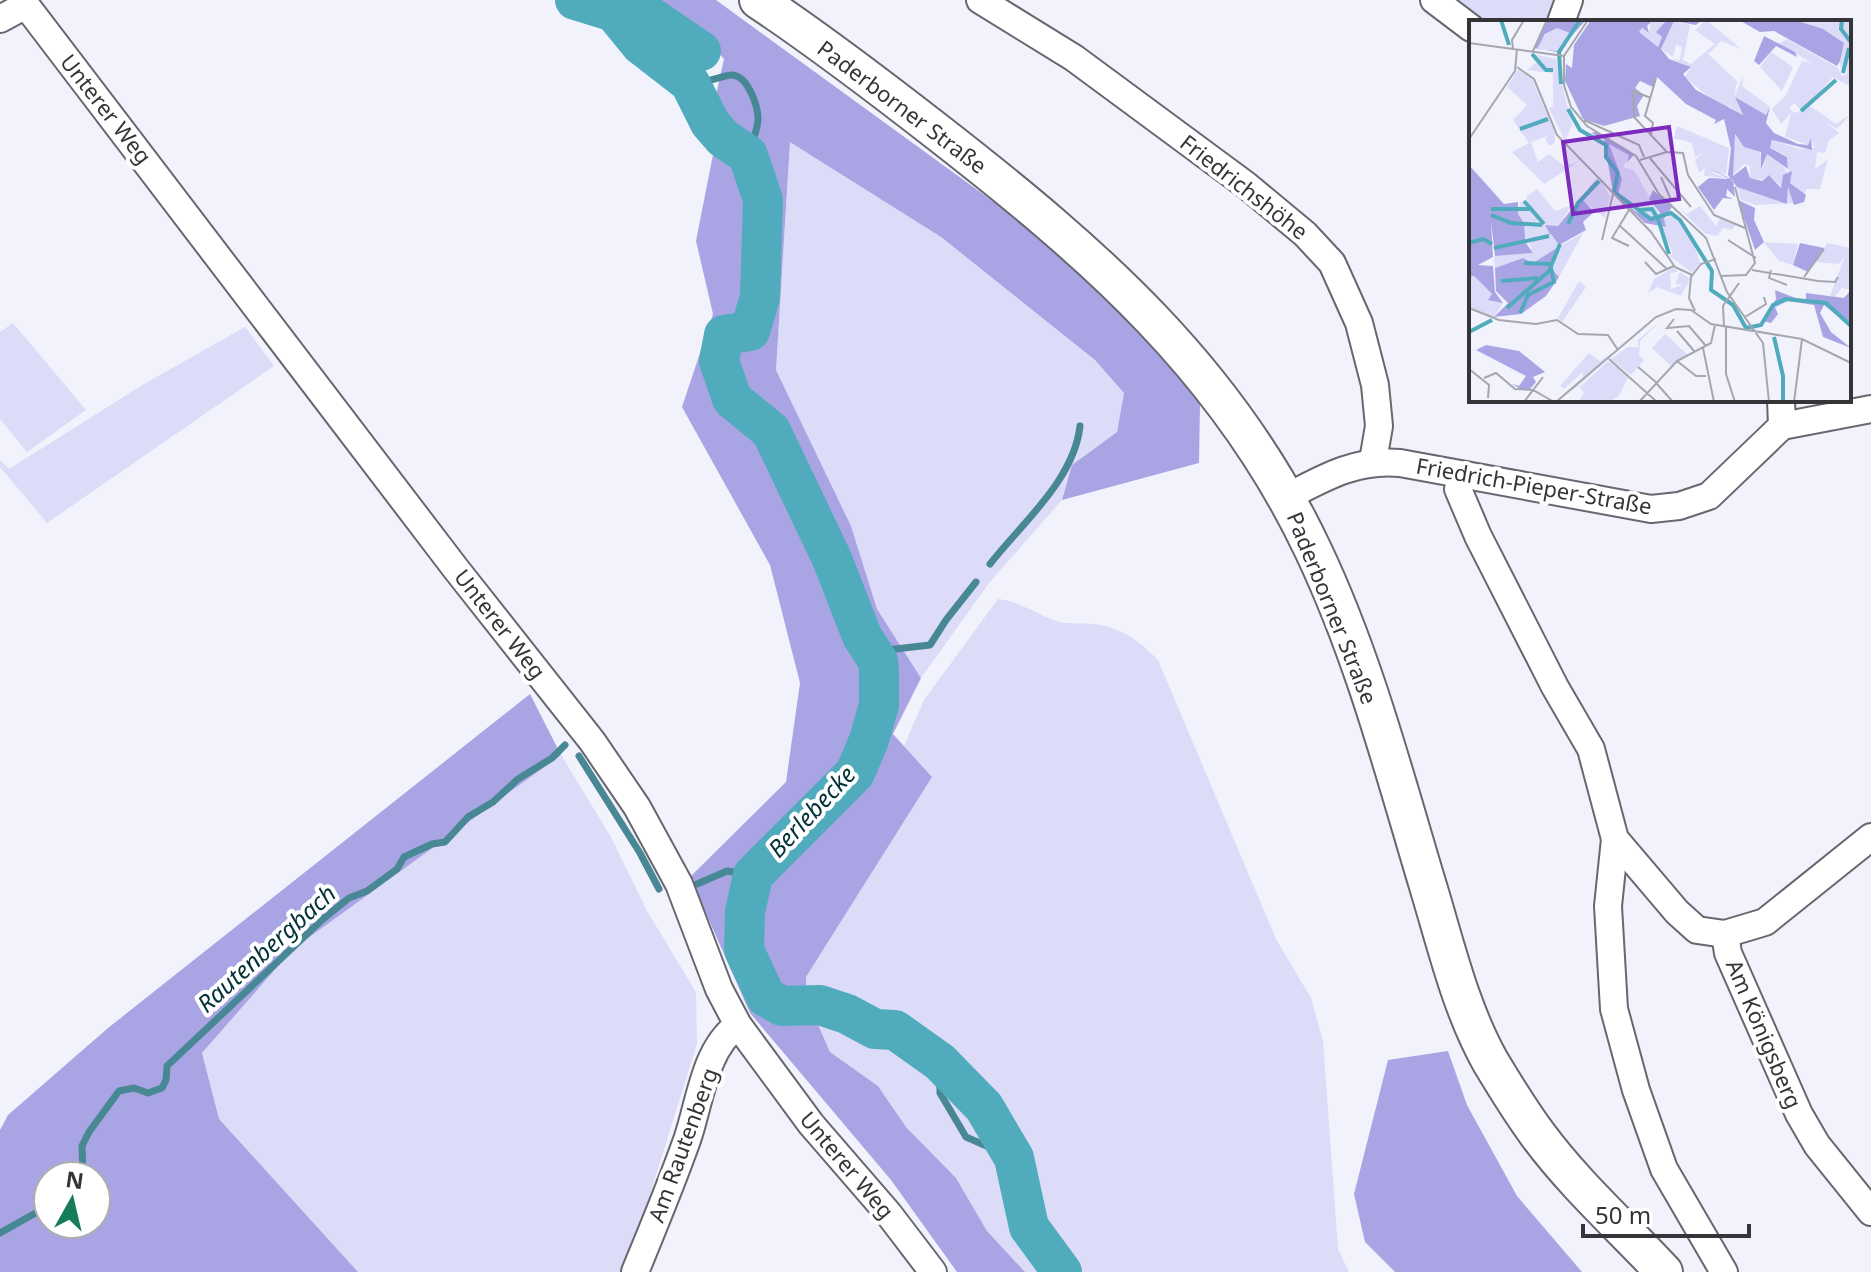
<svg xmlns="http://www.w3.org/2000/svg" width="1871" height="1272" viewBox="0 0 1871 1272" font-family="'Noto Sans',sans-serif">
<rect width="100%" height="100%" fill="#f2f2fd"/>
<g fill="#dcdbf8">
<polygon points="1450,0 1563,0 1554,22 1478,22"/>
<polygon points="790,141 941,237 1095,360 1124,393 1117,432 1072,465 1062,500 989,583 921,678 877,609 851,526 776,370"/>
<polygon points="13,323 86,410 27,452 0,419 0,332"/>
<polygon points="245,327 274,366 47,523 0,467 0,460 9,469 144,384"/>
<path d="M 998,599 C 1020,601 1036,614 1056,621 C 1071,625 1086,622 1100,625 C 1126,630 1141,643 1158,660 L 1276,939 L 1311,998 L 1323,1041 L 1338,1249 L 1349,1272 L 1025,1272 L 987,1231 L 956,1178 L 906,1127 L 878,1086 L 830,1052 L 806,997 L 806,977 L 932,777 L 904,746 L 924,700 Z"/>
<polygon points="561,755 611,837 647,911 696,992 697,1044 634,1245 622,1272 358,1272 218,1119 202,1053 293,949"/>
</g>
<g fill="#a9a5e4" fill-rule="evenodd">
<polygon points="647,0 716,0 1027,226 1137,330 1200,403 1199,463 1062,500 1072,465 1117,432 1124,393 1095,360 941,237 790,142 776,370 851,526 877,609 921,678 893,734 932,777 806,977 806,997 830,1052 878,1086 906,1127 956,1178 987,1231 1025,1272 957,1272 891,1180 750,1013 690,877 786,782 800,683 770,565 682,407 713,314 696,241 721,114 716,95 724,59 701,33"/>
<path d="M 530,694 L 561,755 L 293,949 L 202,1053 L 219,1119 L 358,1272 L 0,1272 L 0,1130 L 8,1115 L 108,1028 ZM 96,1176 L 96,1224 L 48,1224 L 48,1176 Z"/>
<polygon points="1448,1051 1467,1105 1517,1196 1582,1272 1395,1272 1365,1242 1354,1194 1388,1060"/>
</g>
<g fill="none" stroke-linecap="round" stroke-linejoin="round">
<g stroke="#488895" stroke-width="7">
<path d="M 690,83 C 705,84 726,74 733,75 C 748,77 757,104 758,117 C 759,128 751,144 748,155"/>
<path d="M 990,564 C 1022,523 1074,480 1080,426"/>
<polyline points="870,648 887,650 930,645 946,620 976,582"/>
<polyline points="579,756 640,853 659,889"/>
<polyline points="697,884 727,871 753,875"/>
<polyline points="940,1062 940,1093 966,1137 1014,1158"/>
<polyline points="83,1176 82,1146 89,1132 119,1091 134,1088 148,1093 162,1088 166,1080 167,1066 323,919 349,898 367,891 397,869 404,857 432,844 445,842 468,817 493,802 518,779 552,758 565,745"/>
<polyline points="0,1233 48,1206"/>
</g>
<g stroke="#50abbd" stroke-width="40">
<polyline points="575,0 614,12 641,45 690,83 710,123 723,138 748,155 763,200 760,297 750,331 724,335 719,361 732,399 771,431 832,559 862,636 878,661 879,672 879,705 869,740 855,773 753,875 745,912 744,950 766,997 782,1006 820,1005 847,1014 875,1029 895,1030 940,1062 984,1107 1014,1158 1029,1227 1062,1272"/>
<polyline points="614,12 638,10 648,15 701,51"/>
</g>
<g stroke="#676770" stroke-width="30">
<g id="street">
<polyline points="22,0 456,569 592,741 637,807 679,884 719,989 738,1025 811,1124 888,1213 933,1272"/>
<polyline points="980,0 1074,58 1246,185 1305,234 1332,263 1359,323 1375,385 1379,426 1373,461"/>
<polyline points="1434,0 1471,28"/>
<polyline points="0,19 26,5"/>
<polyline points="1561,22 1569,0"/>
<polyline points="1782,426 1871,409"/>
<polyline points="1462,475 1458,489 1478,536 1555,687 1591,749 1615,839 1677,912 1697,930 1725,934 1765,922 1871,837"/>
<path d="M 1287,497 C 1325,477 1356,459 1400,463 L 1651,509 L 1679,506 L 1709,496 L 1782,426 L 1781,400"/>
<polyline points="1615,839 1608,906 1614,1009 1636,1090 1664,1169 1724,1272"/>
<polyline points="1725,934 1728,953 1799,1114 1817,1145 1871,1212"/>
<path d="M 635,1272 C 653,1228 671,1185 687,1140 C 700,1103 704,1049 738,1025"/>
</g>
</g>
<g stroke="#676770" stroke-width="40">
<path id="secondary" d="M 758,0 C 821,42 881,88 940,134 C 1094,254 1228,370 1313,550 C 1364,657 1394,773 1428,886 C 1446,945 1460,1007 1490,1061 C 1505,1086 1521,1112 1538,1135 C 1574,1184 1623,1228 1664,1272"/>
</g>
<use href="#street" stroke="#fff" stroke-width="26"/>
<use href="#secondary" stroke="#fff" stroke-width="36"/>
</g>
<g text-anchor="middle" stroke-width="8" stroke-linejoin="round" paint-order="stroke">
<g font-size="22" fill="#353539" stroke="#fff">
<text transform="translate(902 107) rotate(37)" y="8">Paderborner Straße</text>
<text transform="translate(106 109) rotate(52)" y="8">Unterer Weg</text>
<text transform="translate(1244 187) rotate(38)" y="8">Friedrichshöhe</text>
<text transform="translate(1534 486) rotate(10)" y="8">Friedrich-Pieper-Straße</text>
<text transform="translate(1332 608) rotate(68)" y="8">Paderborner Straße</text>
<text transform="translate(500 624) rotate(52)" y="8">Unterer Weg</text>
<text transform="translate(1764 1034) rotate(67)" y="8">Am Königsberg</text>
<text transform="translate(683 1145) rotate(-70)" y="8">Am Rautenberg</text>
<text transform="translate(847 1165) rotate(50)" y="8">Unterer Weg</text>
</g>
<g font-size="24" font-style="italic" fill="#043239" stroke="#fff">
<text transform="translate(812 812) rotate(-47)" y="8">Berlebecke</text>
<text transform="translate(267 949) rotate(-42)" y="8">Rautenbergbach</text>
</g>
</g>
<g transform="translate(1469 20)">
<rect width="382" height="382" fill="#f2f2fd"/>
<path d="M 182,0 L 200,2 L 187,11 L 193,17 L 190,28 L 170,12 L 172,8 L 180,13 ZM 237,0 L 272,29 L 252,21 L 239,34 L 268,61 L 265,78 L 274,56 L 273,66 L 301,87 L 297,95 L 267,78 L 273,95 L 260,86 L 255,90 L 216,57 L 222,47 L 203,39 L 211,40 L 213,27 L 207,25 L 204,37 L 192,29 L 205,1 L 221,5 L 214,40 L 222,44 L 246,24 L 226,10 ZM 319,0 L 382,0 L 382,67 L 364,57 L 338,85 L 331,89 L 325,83 L 320,89 L 326,93 L 341,86 L 367,104 L 382,94 L 368,109 L 355,101 L 370,113 L 360,120 L 356,133 L 348,132 L 346,149 L 359,139 L 351,169 L 337,169 L 336,175 L 321,163 L 318,136 L 301,128 L 303,120 L 331,129 L 346,128 L 341,118 L 340,125 L 316,117 L 322,93 L 312,104 L 303,89 L 317,75 L 333,41 L 343,43 L 310,24 L 318,19 L 369,48 L 373,56 L 378,54 L 379,27 L 373,52 L 364,16 ZM 88,8 L 102,13 L 89,31 L 67,28 L 77,14 ZM 302,32 L 324,47 L 313,71 L 291,47 ZM 64,34 L 87,39 L 103,105 L 96,121 L 80,88 L 84,86 L 84,53 L 58,50 L 68,42 ZM 49,49 L 63,59 L 86,113 L 86,123 L 80,126 L 76,118 L 80,115 L 62,122 L 69,142 L 80,134 L 98,148 L 97,140 L 102,145 L 112,140 L 75,164 L 43,132 L 60,123 L 44,100 L 58,85 L 38,67 ZM 208,106 L 260,128 L 257,155 L 239,151 L 257,158 L 235,156 L 236,148 L 230,153 L 226,140 L 234,133 L 226,137 L 223,123 L 205,118 ZM 266,115 L 275,127 L 291,131 L 293,152 L 298,134 L 310,140 L 318,152 L 314,168 L 300,155 L 292,160 L 281,158 L 281,146 L 275,144 L 263,156 ZM 140,123 L 161,135 L 154,147 L 165,150 L 190,194 L 187,199 L 166,191 L 149,175 L 152,153 L 141,137 ZM 131,160 L 141,176 L 136,198 L 113,180 ZM 268,167 L 319,183 L 319,167 L 326,183 L 287,185 L 272,180 ZM 68,169 L 86,191 L 103,185 L 89,206 L 76,205 L 91,226 L 114,213 L 90,257 L 82,248 L 90,227 L 64,243 L 54,238 L 26,248 L 25,236 L 64,233 L 48,194 L 52,181 L 63,192 L 57,177 ZM 231,186 L 247,206 L 251,199 L 267,204 L 263,210 L 254,208 L 248,216 L 235,213 L 209,187 L 218,194 ZM 204,194 L 223,218 L 231,243 L 223,253 L 201,236 L 204,233 L 193,211 L 195,199 ZM 295,222 L 329,224 L 324,245 L 310,241 ZM 358,223 L 382,228 L 382,270 L 373,268 L 365,277 L 361,276 L 376,236 L 370,244 L 347,242 ZM 204,248 L 209,251 L 201,254 L 202,269 L 214,265 L 206,264 L 211,252 L 221,259 L 212,276 L 188,267 L 179,273 L 185,259 ZM 5,256 L 24,275 L 20,279 L 34,283 L 25,297 L 0,287 L 0,257 ZM 110,261 L 117,267 L 93,302 L 89,298 ZM 191,301 L 171,321 L 170,336 L 175,340 L 162,355 L 142,339 L 159,327 L 169,327 L 169,320 ZM 196,314 L 219,335 L 202,346 L 183,328 ZM 148,330 L 109,366 L 90,378 L 114,357 L 114,352 L 95,369 L 91,366 L 120,333 L 131,341 ZM 139,341 L 160,356 L 150,376 L 139,382 L 109,382 L 115,373 L 111,367 Z" fill="#dcdbf8"/>
<path d="M 79,0 L 117,0 L 88,32 L 66,28 ZM 88,8 L 101,13 L 89,31 L 68,29 L 76,14 ZM 122,0 L 184,0 L 178,6 L 180,13 L 173,8 L 170,12 L 189,27 L 193,17 L 187,12 L 198,0 L 233,0 L 227,5 L 205,1 L 192,29 L 200,39 L 222,47 L 214,54 L 227,70 L 274,95 L 266,77 L 297,95 L 301,87 L 297,103 L 305,113 L 329,124 L 339,125 L 342,118 L 343,130 L 303,120 L 301,128 L 318,137 L 319,149 L 298,134 L 292,150 L 292,132 L 275,127 L 266,114 L 264,156 L 277,146 L 281,158 L 293,161 L 300,155 L 312,168 L 314,155 L 323,151 L 321,163 L 337,175 L 335,182 L 325,185 L 319,167 L 318,184 L 268,167 L 259,155 L 262,129 L 255,99 L 245,104 L 247,100 L 217,84 L 188,57 L 184,67 L 171,61 L 166,68 L 175,75 L 168,86 L 171,96 L 135,106 L 114,99 L 96,61 L 97,44 L 103,48 L 105,25 ZM 270,0 L 329,1 L 354,9 L 375,23 L 371,41 L 368,46 L 305,11 L 291,12 ZM 295,16 L 326,32 L 328,37 L 307,26 L 290,45 L 285,41 ZM 127,112 L 165,135 L 158,142 L 160,135 L 140,124 L 153,159 L 149,175 L 166,191 L 187,199 L 191,193 L 180,179 L 184,170 L 203,187 L 195,199 L 197,207 L 176,203 L 144,173 L 135,119 L 122,113 ZM 0,145 L 35,184 L 49,182 L 49,194 L 55,203 L 74,206 L 55,206 L 57,223 L 64,233 L 26,236 L 22,201 L 24,237 L 9,245 L 24,246 L 26,272 L 34,283 L 19,280 L 23,274 L 5,256 L 0,257 ZM 240,148 L 264,160 L 266,177 L 258,169 L 257,176 L 264,179 L 254,178 L 245,190 L 229,167 L 240,158 L 260,159 ZM 129,157 L 114,180 L 125,192 L 114,202 L 117,210 L 90,225 L 82,214 L 60,223 L 81,214 L 76,205 L 89,206 ZM 269,180 L 286,188 L 285,200 L 295,222 L 286,230 ZM 331,223 L 355,228 L 339,252 L 324,245 ZM 91,226 L 82,248 L 90,257 L 77,276 L 52,294 L 25,297 L 39,283 L 27,271 L 26,248 L 54,238 L 64,243 ZM 306,270 L 337,282 L 337,273 L 375,278 L 382,270 L 382,307 L 355,285 L 351,293 L 362,312 L 382,328 L 354,317 L 345,285 L 319,281 L 306,287 L 309,294 L 302,303 L 294,301 L 307,279 ZM 17,325 L 50,331 L 76,352 L 64,357 L 67,362 L 61,369 L 53,370 L 43,364 L 50,366 L 57,356 L 7,330 Z" fill="#a9a5e4" fill-rule="evenodd"/>
<path fill="none" stroke="#50abbd" stroke-width="4" d="M 32,0 L 40,25M 373,0 L 372,9 L 381,21M 63,34 L 77,50 L 84,50M 374,53 L 380,28M 92,64 L 90,32 L 111,0M 99,89 L 111,110 L 137,125 L 137,137 L 149,153 L 145,172 L 170,190 L 183,189 L 189,199M 332,91 L 367,60M 51,109 L 79,99M 55,181 L 75,204M 22,189 L 62,189M 171,191 L 182,199 L 202,193 L 211,200 L 243,251 L 242,270 L 264,285 L 277,308 L 292,305 L 304,285 L 317,279 L 357,283 L 382,306M 22,195 L 42,203 L 73,205M 189,199 L 200,234M 99,204 L 109,183 L 130,161M 0,223 L 14,219 L 23,224M 25,228 L 80,216M 55,243 L 82,244M 32,261 L 69,258M 38,288 L 80,251 L 91,224M 51,293 L 59,275 L 85,262 L 82,248M 0,312 L 23,300M 305,317 L 314,356 L 314,382"/>
<path fill="none" stroke="#a6a6af" stroke-width="2" d="M 119,0 L 95,36 L 95,65 L 102,87 L 118,106 L 167,136 L 190,174 L 237,218 L 258,272 L 294,323 L 300,382M 0,23 L 95,36M 44,29 L 43,20 L 55,0M 64,31 L 78,0M 48,47 L 65,59 L 88,115 L 182,212 L 206,247 L 223,255M 115,100 L 170,125 L 175,137M 182,114 L 184,103 L 176,96 L 187,58M 0,119 L 46,51 L 48,29M 198,132 L 214,133 L 219,155 L 245,195 L 276,208M 180,137 L 222,187M 171,140 L 198,132 L 165,97 L 164,71 L 182,78M 192,157 L 203,182M 160,190 L 143,218 L 160,226M 150,205 L 198,249 L 205,246M 133,220 L 144,174M 259,220 L 287,238M 176,242 L 187,254 L 198,249M 283,250 L 349,261 L 366,262 L 369,257M 302,250 L 300,258 L 318,265M 252,256 L 277,255 L 286,243 L 266,167M 335,257 L 355,229M 0,288 L 30,300 L 67,304 L 88,300 L 109,314 L 139,315 L 149,330M 226,291 L 220,278 L 222,257 L 232,244 L 247,239M 276,297 L 297,284 L 295,277M 205,299 L 198,308 L 220,306 L 237,326M 255,307 L 254,286 L 270,263M 257,307 L 257,354 L 266,382M 208,311 L 226,332M 234,328 L 245,382M 140,339 L 188,382M 208,341 L 227,356 L 237,356M 169,347 L 188,363M 0,349 L 20,365 L 19,378M 15,358 L 27,353 L 46,369 L 64,370 L 85,382M 188,364 L 204,382M 55,382 L 74,357M 87,382 L 187,297 L 207,289 L 222,290 L 242,304 L 333,319 L 382,343M 170,382 L 208,341 L 242,323 L 246,305M 325,382 L 333,319"/>
<path fill="#7b2cbf" fill-opacity="0.15" stroke="#7b2cbf" stroke-width="4" d="M 200,107 L 210,179 L 104,194 L 94,122 Z"/>
<rect width="382" height="382" fill="none" stroke="#353539" stroke-width="4"/>
</g>
<g transform="translate(72 1200) rotate(8)"><circle r="38" fill="#ffffff" stroke="#aeaeb0" stroke-width="2"/>
<path d="M0-6L14 30L0 20L-14 30Z" fill="#157e58"/>
<text y="-12" font-size="22" font-weight="bold" text-anchor="middle" fill="#353539">N</text>
</g>
<path d="M1583 1224v12h166v-12" fill="none" stroke="#353539" stroke-width="4"/>
<text x="1595" y="1224" font-size="24" fill="#353539" stroke="#ffffff" stroke-width="6" paint-order="stroke">50 m</text>
</svg>
